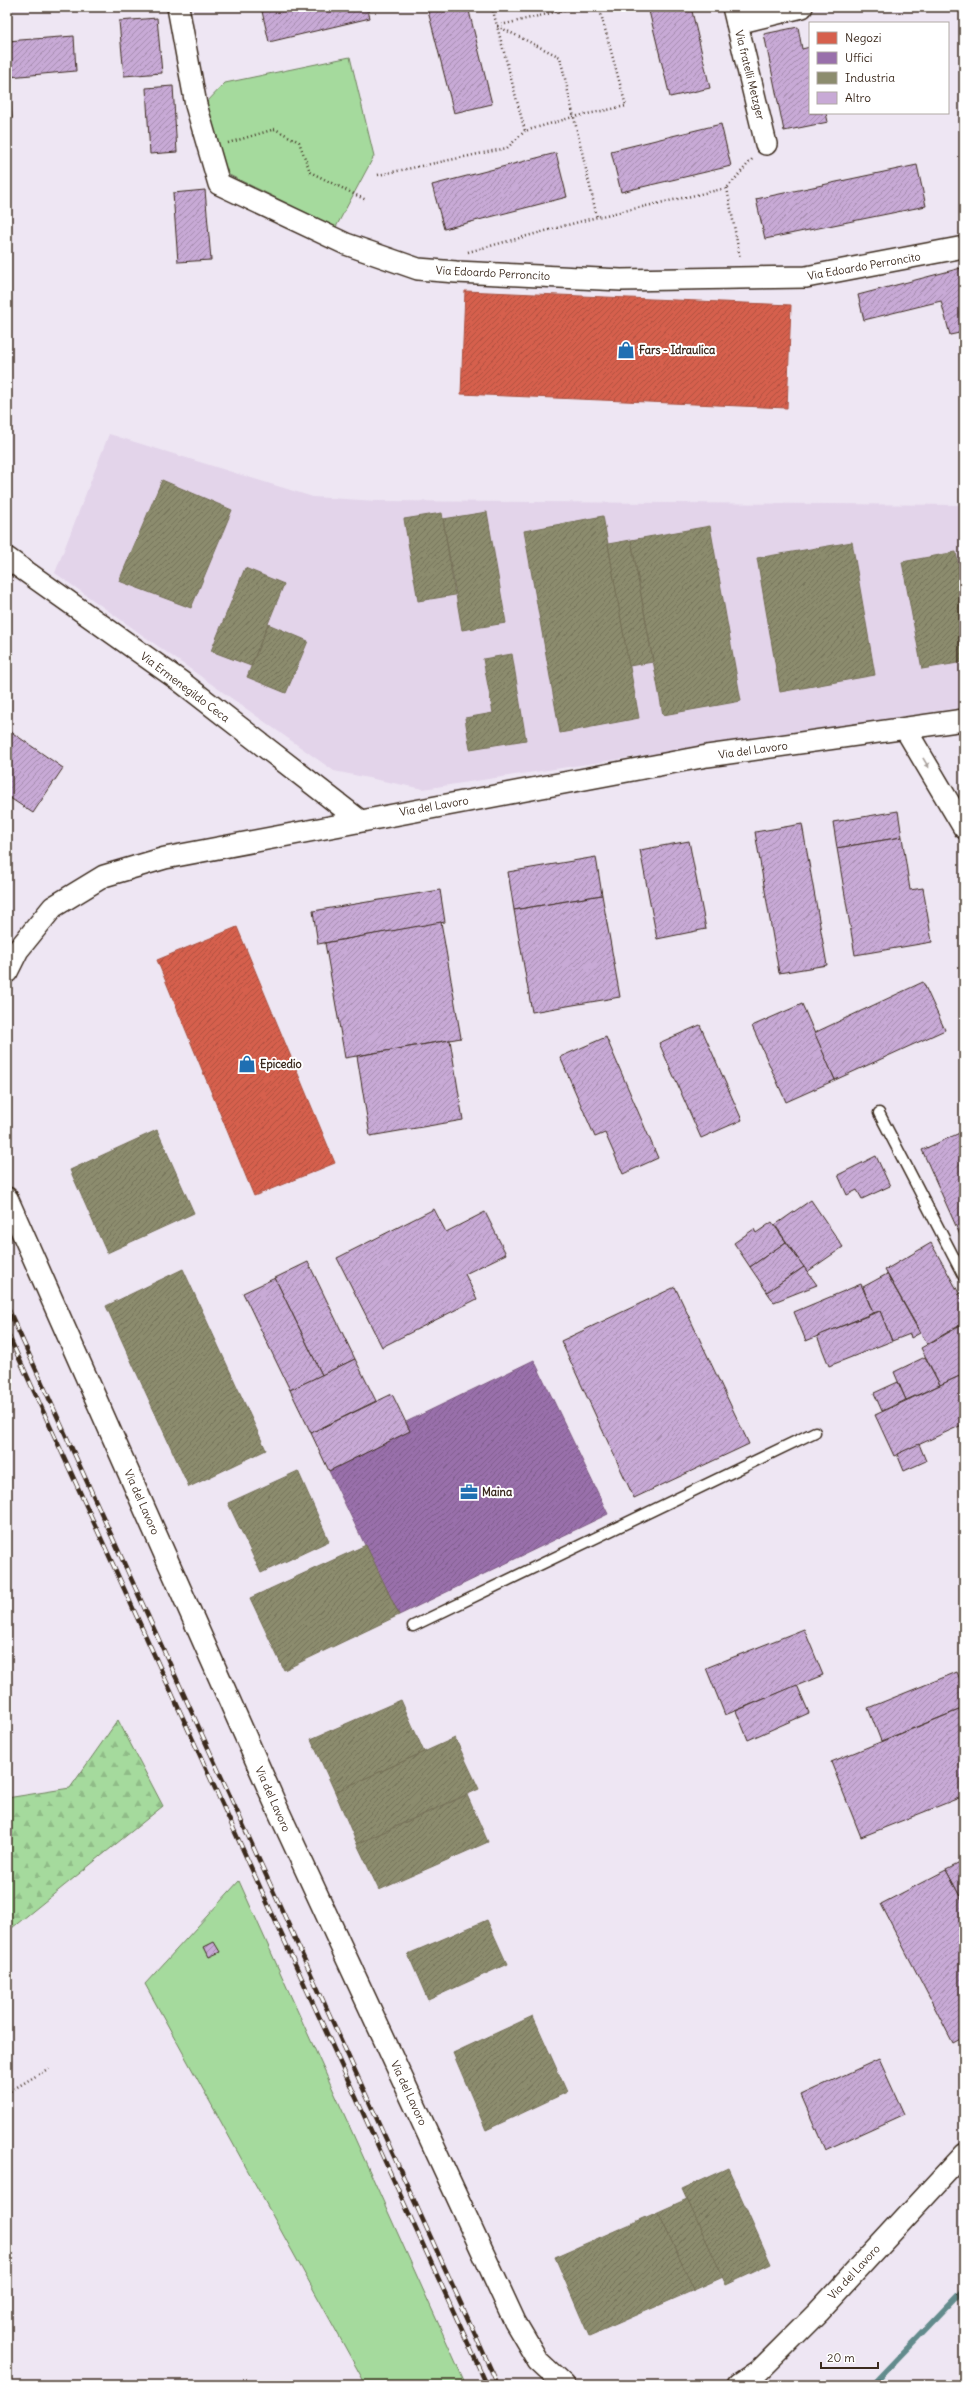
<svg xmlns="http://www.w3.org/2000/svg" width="971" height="2392" viewBox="0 0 971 2392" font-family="Delius,sans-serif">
<defs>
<pattern id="forest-firs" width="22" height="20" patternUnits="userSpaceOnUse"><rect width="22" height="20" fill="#a5da9d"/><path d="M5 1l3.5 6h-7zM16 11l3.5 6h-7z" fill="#8fbb87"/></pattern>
<pattern id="shops-hatch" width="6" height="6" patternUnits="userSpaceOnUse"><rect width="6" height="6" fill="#d6604d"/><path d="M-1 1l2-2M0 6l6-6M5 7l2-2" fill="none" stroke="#af4f3f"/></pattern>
<pattern id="offices-hatch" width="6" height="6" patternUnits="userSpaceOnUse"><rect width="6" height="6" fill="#9970ab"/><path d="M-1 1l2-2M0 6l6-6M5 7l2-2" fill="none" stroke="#7e5c8b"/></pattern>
<pattern id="industry-hatch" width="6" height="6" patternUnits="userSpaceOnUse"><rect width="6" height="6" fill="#8c8c6e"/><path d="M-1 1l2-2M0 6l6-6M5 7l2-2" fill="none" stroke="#74735a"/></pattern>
<pattern id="building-hatch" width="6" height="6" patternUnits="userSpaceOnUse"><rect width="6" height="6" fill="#c8aad6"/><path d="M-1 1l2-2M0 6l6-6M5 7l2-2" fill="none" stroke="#a48bad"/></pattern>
</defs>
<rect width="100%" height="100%" fill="#eee6f3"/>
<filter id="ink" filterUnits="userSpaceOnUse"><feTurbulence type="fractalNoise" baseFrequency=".025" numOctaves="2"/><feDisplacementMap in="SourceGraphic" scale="8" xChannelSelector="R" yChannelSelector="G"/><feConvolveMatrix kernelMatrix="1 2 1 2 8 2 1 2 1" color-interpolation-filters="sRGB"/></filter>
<g filter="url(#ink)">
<polygon fill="#e3d4ea" points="109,434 313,497 377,501 964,505 964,707 423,789 334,771 55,573"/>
<g fill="#a5da9d" stroke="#70825e">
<polygon points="350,57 374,156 336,227 221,171 205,104 225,83"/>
<polygon points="239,1881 466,2385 366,2385 145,1984"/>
</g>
<polygon fill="url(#forest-firs)" stroke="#70825e" points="118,1720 163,1806 7,1932 7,1798 70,1788"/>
<g fill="url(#shops-hatch)" stroke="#a8503f">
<polygon points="465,291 791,305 787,408 461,394"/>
<polygon points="237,927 335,1163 254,1196 157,960"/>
</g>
<polygon fill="url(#offices-hatch)" stroke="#7d5b81" points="534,1360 608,1514 399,1615 329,1471 410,1431 406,1422"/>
<g fill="url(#industry-hatch)" stroke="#746f56">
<polygon points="162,480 232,510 191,608 119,581"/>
<polygon points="487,512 506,623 462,630 443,519"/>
<polygon points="442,513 455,595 418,601 404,519"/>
<polygon points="603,516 639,718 560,733 524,531"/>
<polygon points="710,526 741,701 663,715 631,540"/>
<polygon points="631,540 653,662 629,666 608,544"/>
<polygon points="852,542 875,675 780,692 757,558"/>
<polygon points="956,552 964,596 964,662 922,669 902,562"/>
<polygon points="245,568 284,584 251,666 211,651"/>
<polygon points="268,624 308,641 286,693 247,677"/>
<polygon points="512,654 526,740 470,749 465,718 493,713 483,659"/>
<polygon points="157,1130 194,1213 107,1253 70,1170"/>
<polygon points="183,1269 266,1450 189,1487 106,1306"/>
<polygon points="298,1471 329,1541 261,1573 228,1503"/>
<polygon points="366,1545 399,1615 284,1670 250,1598"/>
<polygon points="401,1700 424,1752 335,1792 311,1739"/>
<polygon points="455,1738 479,1789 357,1844 335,1792"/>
<polygon points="467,1795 488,1842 379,1890 357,1844"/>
<polygon points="487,1920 507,1964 428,2000 408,1954"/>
<polygon points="533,2016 567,2092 486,2130 453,2053"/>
<polygon points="728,2168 771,2264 726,2285 682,2189"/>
<polygon points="687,2199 723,2277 694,2290 658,2212"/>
<polygon points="658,2212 694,2290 589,2336 555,2257"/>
</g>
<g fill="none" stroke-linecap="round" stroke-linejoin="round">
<polyline stroke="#628b8c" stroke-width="5.5" points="872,2385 964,2289"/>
</g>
<g fill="url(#building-hatch)" stroke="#3b2a1e">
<polygon points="261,7 367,7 370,18 269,42"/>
<polygon points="427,7 468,7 492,104 454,113"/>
<polygon points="648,7 691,7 710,88 670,97"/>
<polygon points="157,18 162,73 124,76 119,21"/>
<polygon points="798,27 802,49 810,47 810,113 826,113 828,122 784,131 764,34"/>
<polygon points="74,36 76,71 9,77 12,118 7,118 7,41"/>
<polygon points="173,86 177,152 150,154 146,88"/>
<polygon points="721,124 731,166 621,192 611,151"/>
<polygon points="556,153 567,197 444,229 432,185"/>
<polygon points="917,165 926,206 765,239 756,199"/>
<polygon points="205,190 211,260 178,262 173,193"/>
<polygon points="961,268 964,279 964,332 950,335 941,301 864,320 858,295"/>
<polygon points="7,729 63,768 33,813 7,796"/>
<polygon points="898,811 902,837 837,848 833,822"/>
<polygon points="802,824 827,965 779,973 755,832"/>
<polygon points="902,837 910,890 923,888 932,942 855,955 837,848"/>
<polygon points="689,841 706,929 657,939 640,850"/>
<polygon points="596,857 602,895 514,910 508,872"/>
<polygon points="440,890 445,922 318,944 313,911"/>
<polygon points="602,895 620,997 532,1012 514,910"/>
<polygon points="441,922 461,1038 345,1058 325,943"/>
<polygon points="923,982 945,1030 835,1080 814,1033"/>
<polygon points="802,1004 835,1080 786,1102 752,1026"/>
<polygon points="700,1025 742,1120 701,1138 659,1043"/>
<polygon points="606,1037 658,1158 623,1174 605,1133 595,1137 560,1057"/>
<polygon points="450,1040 463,1120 370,1136 357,1056"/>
<polygon points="964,1131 964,1244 922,1150"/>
<polygon points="876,1156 890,1186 862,1199 857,1190 847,1195 838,1175"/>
<polygon points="811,1200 843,1247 807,1272 775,1225"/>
<polygon points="434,1209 446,1232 485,1212 506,1254 465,1274 477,1299 382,1347 337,1258"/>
<polygon points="772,1222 786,1242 750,1267 734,1243 754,1229 756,1233"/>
<polygon points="786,1242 804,1267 767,1292 750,1267"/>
<polygon points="931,1243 964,1302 964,1323 927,1344 885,1270"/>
<polygon points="308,1262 355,1359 322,1375 275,1278"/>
<polygon points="804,1267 817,1285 774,1302 767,1292"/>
<polygon points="887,1274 920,1333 911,1338 910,1334 892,1341 880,1311 873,1313 863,1287"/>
<polygon points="275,1278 322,1375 290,1390 243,1293"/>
<polygon points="861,1284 873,1313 806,1341 794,1312"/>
<polygon points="675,1287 749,1444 634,1498 561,1341"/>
<polygon points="880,1311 892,1341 829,1366 817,1336"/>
<polygon points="962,1325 964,1330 964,1374 940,1385 921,1348"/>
<polygon points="925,1357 940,1385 906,1400 894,1372"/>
<polygon points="355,1359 376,1401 311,1433 290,1390"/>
<polygon points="964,1374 964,1424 894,1456 875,1415"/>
<polygon points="898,1382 906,1400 882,1411 874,1393"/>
<polygon points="392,1394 410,1431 329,1471 311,1433"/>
<polygon points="919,1444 926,1461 904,1471 897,1454"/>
<polygon points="804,1629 823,1675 725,1715 706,1668"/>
<polygon points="957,1672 964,1689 964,1708 881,1741 868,1708"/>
<polygon points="797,1685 809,1713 748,1740 736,1711"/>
<polygon points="964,1708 964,1796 861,1837 831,1762"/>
<polygon points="964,1861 964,1904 946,1870"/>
<polygon points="946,1870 964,1904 964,2037 953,2043 881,1904"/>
<polygon points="214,1942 220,1952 209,1957 204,1947"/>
<polygon points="879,2059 904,2114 825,2150 801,2095"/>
</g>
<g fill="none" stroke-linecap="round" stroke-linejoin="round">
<g stroke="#3b2a1e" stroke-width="13">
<g id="lane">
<polyline points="879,1113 964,1277"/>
<polyline points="413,1626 815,1432"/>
</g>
</g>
<g stroke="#3b2a1e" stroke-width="24">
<g id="street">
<polyline points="178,7 196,105 219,184 346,244 418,269 456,272 621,280 806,277 964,247"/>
<polyline points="733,7 766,144"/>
<polyline points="737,23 802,7"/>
<polyline points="7,558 180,681 359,820"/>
<polyline points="906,730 964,828"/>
<polyline points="7,972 18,950 53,907 104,876 165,858 707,756 964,720"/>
<polyline points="7,1198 278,1810 515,2322 538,2361 564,2385"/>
<polyline points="739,2385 758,2372 818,2312 964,2154"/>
</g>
</g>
<g stroke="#3b2a1e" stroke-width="2.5" stroke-dasharray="1 3" stroke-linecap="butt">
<polyline points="492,7 497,26 560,57 597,217"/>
<polyline points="576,7 497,26 525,131 573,117 626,106 599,7"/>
<polyline points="228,143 275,129 299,142 310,172 366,200"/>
<polyline points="378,175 507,148 525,131"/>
<polyline points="727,188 740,258"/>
<polyline points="468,252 597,217 727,188 754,157"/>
<polyline points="7,2093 51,2067"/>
</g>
<use href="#lane" stroke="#fff" stroke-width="10"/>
<use href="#street" stroke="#fff" stroke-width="21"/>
<g stroke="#3b2a1e" stroke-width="4.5">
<g id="rail">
<polyline points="7,1306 498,2385"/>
<polyline points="7,1332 487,2385"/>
</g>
</g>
<use href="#rail" stroke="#fff" stroke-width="3" stroke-dasharray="9" stroke-linecap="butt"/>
</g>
<defs><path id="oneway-solid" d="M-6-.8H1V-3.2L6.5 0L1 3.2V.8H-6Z"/></defs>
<use fill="#a79f9a" href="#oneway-solid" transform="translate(926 763) rotate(59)"/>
</g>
<defs>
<g id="shop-bare" transform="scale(1.38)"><path d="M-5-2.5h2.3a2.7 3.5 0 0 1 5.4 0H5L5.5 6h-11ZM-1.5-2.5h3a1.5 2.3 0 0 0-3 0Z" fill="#1f6fb2" stroke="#fff" stroke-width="2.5" paint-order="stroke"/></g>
<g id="office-bare" transform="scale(1.38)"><path d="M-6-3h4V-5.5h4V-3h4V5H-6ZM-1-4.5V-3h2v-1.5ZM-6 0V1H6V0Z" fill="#1f6fb2" stroke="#fff" stroke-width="2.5" paint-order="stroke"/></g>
</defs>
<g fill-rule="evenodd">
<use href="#shop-bare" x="626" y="350"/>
<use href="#shop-bare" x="247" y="1064"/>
<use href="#office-bare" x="469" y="1492"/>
</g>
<g text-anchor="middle" stroke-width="4" stroke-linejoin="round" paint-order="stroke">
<g font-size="11" fill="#3b2a1e" stroke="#fff">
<text transform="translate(750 75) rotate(76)" y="4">Via fratelli Metzger</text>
<text transform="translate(864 266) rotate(-10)" y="4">Via Edoardo Perroncito</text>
<text transform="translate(493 273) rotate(3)" y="4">Via Edoardo Perroncito</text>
<text transform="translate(185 687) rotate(37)" y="4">Via Ermenegildo Ceca</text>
<text transform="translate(753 750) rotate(-8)" y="4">Via del Lavoro</text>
<text transform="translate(434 806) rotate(-10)" y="4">Via del Lavoro</text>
<text transform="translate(142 1502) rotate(66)" y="4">Via del Lavoro</text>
<text transform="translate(273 1799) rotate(66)" y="4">Via del Lavoro</text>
<text transform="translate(409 2093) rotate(65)" y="4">Via del Lavoro</text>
<text transform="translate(854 2272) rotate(-47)" y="4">Via del Lavoro</text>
</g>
<g font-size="11" font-weight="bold" fill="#3b2a1e" stroke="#fff" text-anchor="start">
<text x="639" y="354">Fars - Idraulica</text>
<text x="260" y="1068">Epicedio</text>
<text x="482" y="1496">Maina</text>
</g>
</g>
<rect width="971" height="2392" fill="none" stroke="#fff" stroke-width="24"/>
<rect x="12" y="12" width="947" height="2368" fill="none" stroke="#3b2a1e" stroke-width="1.5" filter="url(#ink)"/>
<rect x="809" y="22" width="140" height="92" fill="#ffffff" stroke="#b1aaa5"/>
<rect x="817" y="32" width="20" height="12" fill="#d6604d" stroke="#b1aaa5"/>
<text x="845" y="42" font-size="12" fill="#3b2a1e">Negozi</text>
<rect x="817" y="52" width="20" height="12" fill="#9970ab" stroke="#b1aaa5"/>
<text x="845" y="62" font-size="12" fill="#3b2a1e">Uffici</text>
<rect x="817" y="72" width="20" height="12" fill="#8c8c6e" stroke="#b1aaa5"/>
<text x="845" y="82" font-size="12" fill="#3b2a1e">Industria</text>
<rect x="817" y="92" width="20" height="12" fill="#c8aad6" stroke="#b1aaa5"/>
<text x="845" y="102" font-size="12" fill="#3b2a1e">Altro</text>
<path d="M821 2362v6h57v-6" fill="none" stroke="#3b2a1e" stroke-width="2"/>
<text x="827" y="2362" font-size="12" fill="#3b2a1e" stroke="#ffffff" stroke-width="3" paint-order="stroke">20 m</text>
</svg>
